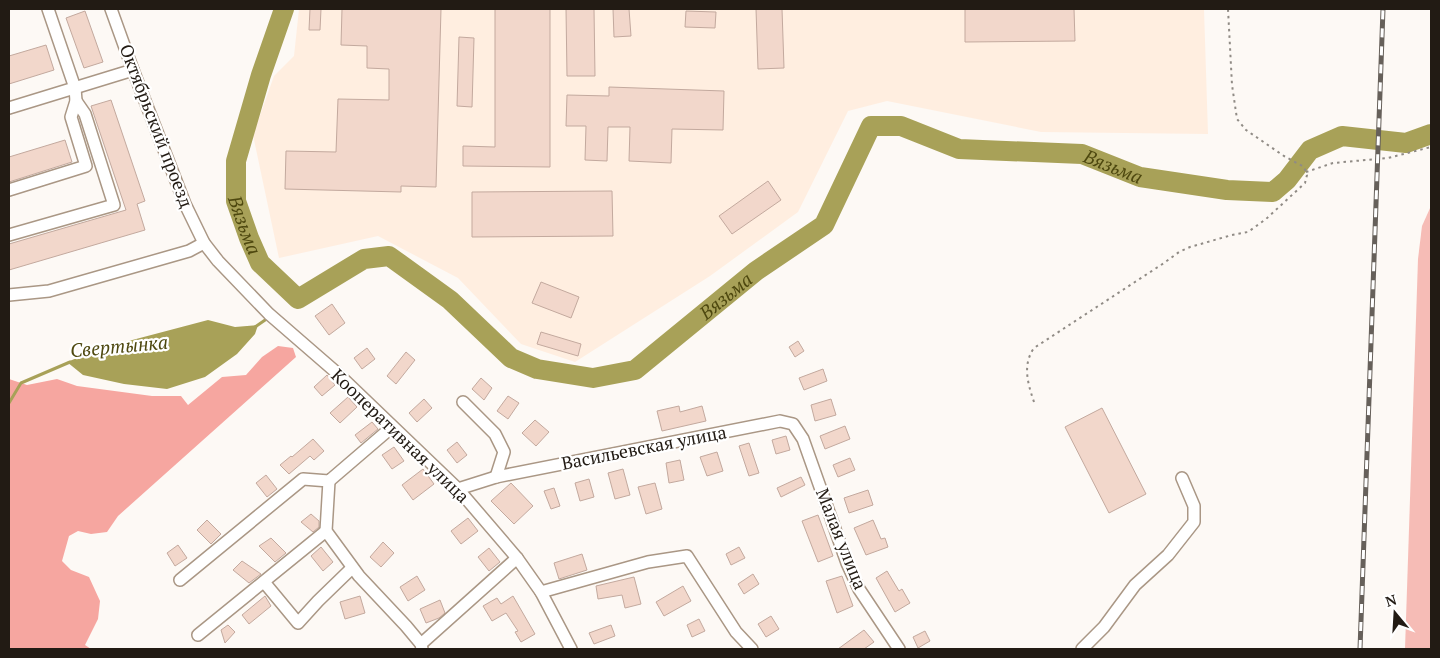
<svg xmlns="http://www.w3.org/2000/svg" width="1440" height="658" viewBox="0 0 1440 658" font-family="'PT Serif',serif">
<rect width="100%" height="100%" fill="#fdf9f5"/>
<polygon fill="#ffeee0" points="299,9 1204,9 1208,134 1041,132 887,101 848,111 798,212 710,276 575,362 521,344 458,278 378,236 279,258 253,135 274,76 294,56"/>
<polygon fill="#f6bcb6" points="1431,206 1431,649 1405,649 1418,259 1422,226"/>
<polygon fill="#f6a6a0" points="278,346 293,348 296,357 118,516 107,532 91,534 78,531 69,536 62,561 71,570 89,577 100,601 98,619 85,645 91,649 9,649 9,379 27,385 57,379 77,386 152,396 181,396 188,405 222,377 246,375 262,357"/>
<polygon fill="#a8a158" points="208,320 235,327 258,325 255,334 237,354 205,377 167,389 124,384 83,375 67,362 102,348"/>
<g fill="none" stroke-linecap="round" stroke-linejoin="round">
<g stroke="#a8a158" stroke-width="3">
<polyline points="255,327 268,318"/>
<polyline points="9,403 21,383 70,362"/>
</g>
<path stroke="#a8a158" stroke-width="20" id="s1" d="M 284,9 L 261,75 L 236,161 L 236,201 L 249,238 L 260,263 L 298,299 L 364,259 L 389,256 L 450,300 L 511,358 L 537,369 L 593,378 L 635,370 L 756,271 L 824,225 L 871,126 L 901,126 L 959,149 L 1082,154 L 1140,177 L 1227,190 L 1273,192 L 1287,180 L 1310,150 L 1342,136 L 1406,143 L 1431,134"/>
</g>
<g fill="#f2d7cb" stroke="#c3a99e">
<polygon points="310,9 321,9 320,30 309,30"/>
<polygon points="342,9 441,9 436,187 401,186 401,192 285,189 286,151 336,152 338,99 389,100 389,69 367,68 367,46 341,45"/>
<polygon points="495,9 550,9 550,167 463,166 463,146 495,147"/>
<polygon points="566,9 594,9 595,76 567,76"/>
<polygon points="613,9 629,9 631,36 614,37"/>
<polygon points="756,9 782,9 784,68 758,69"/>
<polygon points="965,9 1074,9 1075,41 965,42"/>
<polygon points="85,11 103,62 84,68 66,18"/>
<polygon points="686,11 716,12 715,28 685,27"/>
<polygon points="459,37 474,38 472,107 457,106"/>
<polygon points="46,45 54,70 9,84 9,56"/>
<polygon points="609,87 724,91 723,130 672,129 671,163 629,161 630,127 608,127 607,161 585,160 586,126 566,126 567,95 609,96"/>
<polygon points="111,100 145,201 137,204 145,230 9,270 9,244 126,210 91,106"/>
<polygon points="65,140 72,162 9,182 9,157"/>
<polygon points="768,181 781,200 732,234 719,216"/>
<polygon points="612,191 613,236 472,237 472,192"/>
<polygon points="541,282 579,297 571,318 532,303"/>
<polygon points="332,304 345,323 329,335 315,316"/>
<polygon points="541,332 581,344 578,356 537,344"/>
<polygon points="798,341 804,351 795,357 789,347"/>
<polygon points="367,348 375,359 362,369 354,358"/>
<polygon points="406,352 415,360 396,384 387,376"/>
<polygon points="823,369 827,381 804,390 799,378"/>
<polygon points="327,375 335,385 322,396 314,387"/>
<polygon points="481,378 492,388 484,400 472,389"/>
<polygon points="508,396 519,403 508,419 497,411"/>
<polygon points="348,397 357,407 340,423 330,413"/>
<polygon points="424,399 432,408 417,422 409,413"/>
<polygon points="831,399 836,415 815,421 811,405"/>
<polygon points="679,406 680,412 702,406 706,421 662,431 657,411"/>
<polygon points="1102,408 1146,494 1109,513 1065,427"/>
<polygon points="535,420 549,432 536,446 522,433"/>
<polygon points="372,422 378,429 361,443 355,435"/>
<polygon points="845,426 850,439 825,449 820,436"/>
<polygon points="786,436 790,450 776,454 772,440"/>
<polygon points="313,439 324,451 314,460 310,456 289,474 280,465 291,456 292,457"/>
<polygon points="457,442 467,455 457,463 447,450"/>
<polygon points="749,443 759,473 749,476 739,446"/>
<polygon points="394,447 404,461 392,469 382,455"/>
<polygon points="717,452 723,471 707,476 700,457"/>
<polygon points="850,458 855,470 838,477 833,465"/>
<polygon points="680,460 684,480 669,483 666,463"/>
<polygon points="423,469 434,484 413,500 402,485"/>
<polygon points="623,469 630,495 615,499 608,473"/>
<polygon points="266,475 277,489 267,497 256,483"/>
<polygon points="801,477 805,485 781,497 777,488"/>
<polygon points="589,479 594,497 580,501 575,483"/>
<polygon points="511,483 533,506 514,524 491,501"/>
<polygon points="655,483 662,509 646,514 638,487"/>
<polygon points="554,488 560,506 551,509 544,491"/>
<polygon points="868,490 873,505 849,513 844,498"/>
<polygon points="311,514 319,521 319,527 313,532 301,522"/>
<polygon points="818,515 833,556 818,562 802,521"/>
<polygon points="468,518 478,531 461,544 451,531"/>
<polygon points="207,520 221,534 211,544 197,530"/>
<polygon points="873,520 881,539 885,538 888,547 866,555 854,528"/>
<polygon points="271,538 286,553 275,562 259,546"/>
<polygon points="383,542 394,553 381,567 370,557"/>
<polygon points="178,545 187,558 175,566 167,553"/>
<polygon points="321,547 333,562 323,571 311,556"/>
<polygon points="739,547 745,558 731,565 726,554"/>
<polygon points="489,548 500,562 489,571 478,557"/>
<polygon points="582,554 587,570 559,579 554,563"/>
<polygon points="242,561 261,574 249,583 233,570"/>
<polygon points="887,571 899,591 902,589 910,603 895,612 876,578"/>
<polygon points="753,574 759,584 744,594 738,584"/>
<polygon points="417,576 425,590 408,601 400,587"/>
<polygon points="842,576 853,606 837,613 826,581"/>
<polygon points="634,577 641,604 625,608 622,595 598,599 596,586"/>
<polygon points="683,586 691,601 664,616 656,602"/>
<polygon points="265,596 271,606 249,624 242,615"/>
<polygon points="360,596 365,613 345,619 340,602"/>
<polygon points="513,596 535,634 521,642 515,632 518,631 506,613 492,621 483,606 497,598 501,604"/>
<polygon points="440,600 445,613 439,618 426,623 420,609"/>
<polygon points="771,616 779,629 766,637 758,624"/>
<polygon points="699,619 705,631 692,637 687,625"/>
<polygon points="228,625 235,632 225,643 221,630"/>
<polygon points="611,625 615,636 594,644 589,633"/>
<polygon points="864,630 874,642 864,649 838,649"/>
<polygon points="925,631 930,641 918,648 913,637"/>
</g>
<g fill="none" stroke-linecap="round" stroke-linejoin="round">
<g stroke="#aa9785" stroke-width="14">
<g id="minor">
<polyline points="111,9 133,70 185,204 204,243 218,261 269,314 337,373 458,489 517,558 541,592 571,649"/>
<polyline points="9,108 133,70"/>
<polyline points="9,190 86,166 71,117 76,101 75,88 48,9"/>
<polyline points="9,235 114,205 85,114 76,101"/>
<polyline points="9,295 49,291 189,251 204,243"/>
<polyline points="463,402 495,434 504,452 496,477"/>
<polyline points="329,481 326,531 359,576 406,626 421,644 422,649"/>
<polyline points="458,489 496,477 780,421 793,424 803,439 847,563 859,589 899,649"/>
<polyline points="180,580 303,479 329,481 392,427"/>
<polyline points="264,582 298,623 318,601 352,568"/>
<polyline points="541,592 648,562 687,556 736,632 752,649"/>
<polyline points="198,635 326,531"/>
<polyline points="421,644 517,558"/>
<polyline points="1082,649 1104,627 1135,585 1168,555 1194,522 1194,506 1182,478"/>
</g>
</g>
<g stroke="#908b85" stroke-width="2" stroke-dasharray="2.5 4" stroke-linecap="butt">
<polyline points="1306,172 1333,163 1388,158 1431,147"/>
<path d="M 1034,402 C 1028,384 1022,365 1034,348 L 1164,263 L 1179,252 L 1190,247 L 1232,235 L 1248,232 L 1266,219 L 1305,183 L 1307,175 L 1304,167 L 1284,156 L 1246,130 L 1237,119 L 1232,85 L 1228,9"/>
</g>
<use href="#minor" stroke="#fff" stroke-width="11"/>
<g stroke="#66605a" stroke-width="5">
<polyline id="rail" points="1360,649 1383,9"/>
</g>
<use href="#rail" stroke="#fff" stroke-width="3" stroke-dasharray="9" stroke-linecap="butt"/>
</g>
<g text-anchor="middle" stroke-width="4.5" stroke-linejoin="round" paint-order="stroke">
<g font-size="18" fill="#221b14" stroke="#fff">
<text transform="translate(156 126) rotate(69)" y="6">Октябрьский проезд</text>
<text transform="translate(400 436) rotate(44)" y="6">Кооперативная улица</text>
<text transform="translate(644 448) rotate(-11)" y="6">Васильевская улица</text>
<text transform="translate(841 539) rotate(68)" y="6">Малая улица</text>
</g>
<g font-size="19" font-style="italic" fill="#4e480f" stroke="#fff">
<text dy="7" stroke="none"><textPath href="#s1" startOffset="1305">Вязьма</textPath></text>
<text dy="7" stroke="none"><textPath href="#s1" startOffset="225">Вязьма</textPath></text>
<text dy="7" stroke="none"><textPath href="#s1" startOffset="825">Вязьма</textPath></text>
<text transform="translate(119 346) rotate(-5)" y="7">Свертынка</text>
</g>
</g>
<rect width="1440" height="658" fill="none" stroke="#221b14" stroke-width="20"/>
<g transform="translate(1395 613) rotate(342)" stroke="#ffffff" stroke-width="4" paint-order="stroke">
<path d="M0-4L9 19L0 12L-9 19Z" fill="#221b14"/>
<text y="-8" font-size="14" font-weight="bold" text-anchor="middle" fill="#221b14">N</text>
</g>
</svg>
